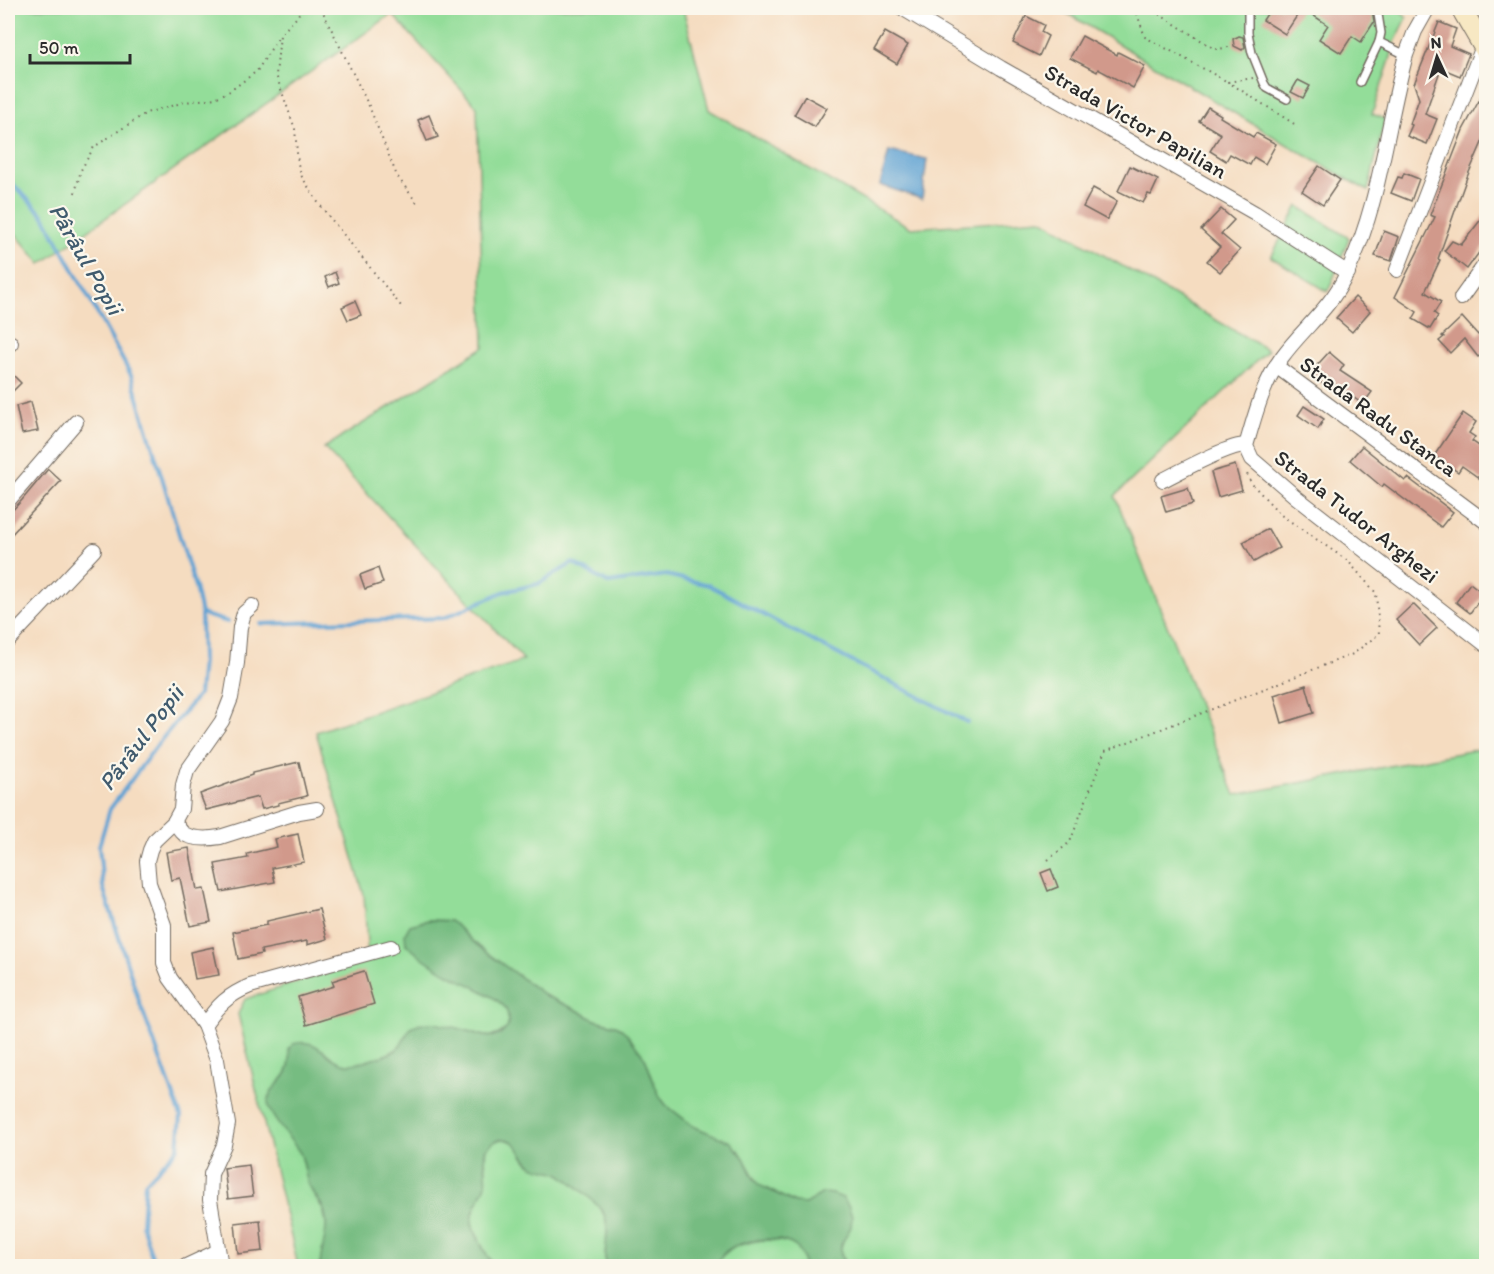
<svg xmlns="http://www.w3.org/2000/svg" width="1494" height="1274" viewBox="0 0 1494 1274" font-family="Itim,sans-serif">
<rect width="100%" height="100%" fill="#fbf7ec"/>
<filter id="ink" filterUnits="userSpaceOnUse"><feTurbulence type="fractalNoise" baseFrequency=".0167" numOctaves="2"/><feDisplacementMap in="SourceGraphic" scale="12" xChannelSelector="R" yChannelSelector="G"/><feConvolveMatrix kernelMatrix="1 2 1 2 8 2 1 2 1" color-interpolation-filters="sRGB"/></filter>
<filter id="wash" filterUnits="userSpaceOnUse"><feTurbulence type="fractalNoise" baseFrequency=".008" numOctaves="4" result="noise"/><feDisplacementMap in="SourceGraphic" scale="24" xChannelSelector="R" yChannelSelector="G"/><feGaussianBlur stdDeviation="1.35" result="paint"/><feColorMatrix in="noise" values="0 0 0 0 0 0 0 0 0 0 0 0 0 0 0 0 0 1.4 0 .05"/><feComposite in="paint" operator="in"/></filter>
<g filter="url(#wash)">
<rect width="100%" height="100%" fill="#f5dcc0"/>
<g fill="#93dd99" stroke="#5f8462" stroke-width="1.5">
<path d="M 8,8 L 683,8 L 709,110 L 911,228 L 1041,219 L 1268,350 L 1115,496 L 1235,795 L 1486,748 L 1486,1266 L 846,1266 C 840,1254 839,1249 845,1236 L 805,1204 L 795,1203 L 759,1185 L 739,1150 L 693,1126 L 666,1105 L 660,1097 L 656,1088 L 645,1058 L 618,1026 L 595,1020 L 575,1009 L 546,996 L 487,953 L 471,940 L 456,925 L 450,921 L 429,920 L 419,922 L 406,944 C 418,955 432,964 445,972 C 459,980 498,996 506,1009 C 509,1015 508,1021 508,1027 C 490,1044 480,1033 461,1029 C 450,1026 439,1024 429,1024 C 425,1024 422,1023 419,1024 C 407,1027 406,1039 399,1047 C 393,1054 355,1066 346,1064 C 337,1063 330,1056 323,1050 L 289,1050 L 291,1060 L 289,1070 L 276,1087 L 272,1113 L 301,1154 L 308,1183 L 312,1192 L 323,1209 L 327,1228 L 320,1266 L 298,1266 L 238,1014 L 245,999 L 368,959 L 364,895 L 316,732 L 524,660 L 324,448 L 484,347 L 477,107 L 392,14 L 41,264 L 8,225 Z"/>
<polygon points="1058,8 1396,8 1407,18 1395,42 1390,60 1372,114 1385,119 1368,191 1288,145"/>
<polygon points="1298,206 1349,238 1328,292 1271,257"/>
<path d="M 500,1139 C 523,1141 517,1152 530,1164 C 539,1171 551,1169 561,1174 C 569,1179 598,1204 602,1211 C 604,1214 605,1217 606,1220 C 609,1234 604,1252 605,1266 L 496,1266 C 486,1256 485,1252 479,1239 C 476,1233 473,1229 472,1222 C 471,1209 483,1196 486,1183 C 488,1174 483,1159 486,1151 C 488,1144 494,1142 500,1139 Z"/>
<path d="M 763,1240 C 782,1240 806,1242 803,1266 L 717,1266 C 722,1247 745,1243 763,1240 Z"/>
</g>
<path fill="#76bc81" stroke="#507456" stroke-width="1.5" d="M 429,920 L 450,921 L 456,925 L 471,940 L 487,953 L 546,996 L 575,1009 L 595,1020 L 618,1026 L 626,1033 L 645,1058 L 656,1088 L 660,1097 L 666,1105 L 693,1126 L 731,1142 L 744,1158 L 753,1177 L 759,1185 L 795,1203 L 805,1204 L 823,1193 L 833,1194 L 843,1198 L 849,1207 L 852,1217 L 851,1227 L 841,1245 L 841,1256 L 846,1266 L 803,1266 C 807,1229 741,1236 723,1254 C 720,1258 718,1262 717,1266 L 605,1266 C 604,1250 611,1226 603,1212 C 598,1204 567,1177 558,1173 C 549,1169 539,1171 532,1165 C 520,1156 518,1134 498,1140 C 493,1142 486,1147 485,1152 C 483,1162 488,1174 486,1184 C 482,1197 471,1210 472,1223 C 473,1230 477,1234 479,1240 C 484,1252 487,1257 496,1266 L 320,1266 C 321,1247 331,1227 323,1208 C 319,1199 312,1193 308,1184 C 305,1174 305,1163 300,1153 C 293,1141 269,1117 268,1103 C 268,1082 295,1083 289,1050 L 293,1044 C 320,1036 326,1062 347,1064 C 354,1065 389,1055 395,1051 C 406,1043 405,1027 419,1024 C 432,1021 449,1026 461,1029 C 474,1032 487,1041 501,1034 C 504,1032 505,1029 508,1027 C 508,1021 509,1015 506,1009 C 498,996 459,980 445,972 C 431,964 418,955 406,944 L 405,934 L 410,925 Z"/>
<polygon fill="#5fa2d3" stroke="#45667f" stroke-width="1.5" points="889,151 927,159 922,199 880,185"/>
<g fill="none" stroke-linecap="round" stroke-linejoin="round">
<g stroke="#5fa2d3" stroke-width="4">
<polyline points="8,179 44,216 131,375 195,587 201,614 202,661 199,694 157,745 110,809 99,846 103,887 139,1001 181,1116 178,1148 145,1183 142,1225 154,1263"/>
<polyline points="201,614 228,622"/>
<polyline points="261,624 444,618 503,592 538,584 573,563 608,583 666,575 709,585 777,622 967,722"/>
</g>
</g>
<g id="blocks">
<g fill="#d1998b">
<polygon points="1271,8 1369,8 1372,9 1374,22 1361,42 1352,36 1341,53 1319,39 1328,25 1302,8 1285,34 1263,20"/>
<polygon points="1026,16 1044,25 1041,32 1048,36 1039,56 1013,43"/>
<polygon points="1439,22 1456,29 1450,46 1469,54 1460,76 1441,68 1425,114 1437,119 1427,144 1407,136 1412,125 1410,124 1419,99 1414,84"/>
<polygon points="885,32 908,45 897,64 874,50"/>
<polygon points="1082,36 1117,55 1118,52 1145,66 1133,88 1098,69 1097,72 1070,58"/>
<polygon points="1239,36 1243,37 1245,47 1242,50 1234,46 1233,39"/>
<polygon points="1298,80 1310,86 1303,98 1291,92"/>
<polygon points="1486,88 1486,139 1484,138 1467,177 1438,259 1440,260 1425,292 1441,302 1434,313 1438,316 1430,329 1413,319 1417,312 1395,297 1435,217 1430,215 1463,130"/>
<polygon points="805,96 827,108 815,127 794,115"/>
<polygon points="1208,107 1221,115 1220,117 1253,137 1256,133 1276,144 1265,164 1254,157 1250,165 1230,154 1226,161 1210,151 1221,134 1199,121"/>
<polygon points="429,115 438,137 427,141 418,120"/>
<polygon points="1130,166 1158,180 1151,195 1148,194 1143,203 1118,191"/>
<polygon points="1319,166 1340,180 1323,205 1302,191"/>
<polygon points="1404,173 1419,179 1411,201 1391,193 1398,177 1402,178"/>
<polygon points="1093,188 1117,201 1107,220 1083,207"/>
<polygon points="1221,209 1234,220 1221,234 1240,250 1220,272 1207,261 1220,247 1201,230"/>
<polygon points="1486,213 1486,243 1467,269 1444,251 1452,241 1461,245"/>
<polygon points="1384,231 1399,237 1391,261 1375,256"/>
<polygon points="335,272 339,283 329,287 325,277"/>
<polygon points="1355,297 1370,311 1352,332 1336,318"/>
<polygon points="355,301 361,315 348,320 342,307"/>
<polygon points="1462,317 1478,335 1486,328 1486,351 1478,357 1464,339 1450,353 1439,341 1444,337 1442,336"/>
<polygon points="1329,352 1344,365 1340,371 1372,392 1363,404 1330,382 1326,387 1310,373"/>
<polygon points="8,370 21,383 8,396"/>
<polygon points="31,402 38,431 22,434 16,406"/>
<polygon points="1304,406 1324,419 1318,429 1298,415"/>
<polygon points="1463,413 1476,422 1469,433 1475,437 1472,441 1486,451 1486,483 1462,466 1458,472 1434,456"/>
<polygon points="1362,446 1405,481 1408,478 1453,512 1441,527 1384,484 1382,487 1350,460"/>
<polygon points="1235,465 1242,490 1218,497 1211,472"/>
<polygon points="48,469 61,481 8,538 8,515 22,500"/>
<polygon points="1188,488 1193,504 1166,512 1161,496"/>
<polygon points="1268,529 1279,548 1254,562 1243,542"/>
<polygon points="378,568 383,583 365,589 360,575"/>
<polygon points="1470,583 1484,594 1470,613 1456,602"/>
<polygon points="1413,604 1437,628 1419,645 1396,620"/>
<polygon points="1306,685 1314,713 1282,723 1274,695"/>
<polygon points="299,762 307,796 278,803 278,805 262,809 258,797 206,810 200,794 252,775 252,773"/>
<polygon points="298,834 304,862 272,868 275,882 221,892 215,864 248,858 247,854 277,847 275,839"/>
<polygon points="189,848 197,890 204,889 211,922 190,926 180,878 171,880 166,852"/>
<polygon points="1051,869 1058,887 1048,891 1041,873"/>
<polygon points="319,909 327,939 307,945 307,941 261,950 262,954 238,959 233,932 267,925 267,921"/>
<polygon points="213,947 219,975 195,979 190,952"/>
<polygon points="364,971 374,1004 306,1025 298,997 334,986 332,981"/>
<polygon points="249,1165 253,1196 228,1199 224,1168"/>
<polygon points="260,1220 263,1251 238,1254 235,1223"/>
</g>
</g>
</g>
<g filter="url(#ink)">
<use href="#blocks" fill-opacity="0" stroke="#72695f" stroke-width="1.5"/>
<g fill="none" stroke-linecap="round" stroke-linejoin="round">
<g stroke="#72695f" stroke-width="10">
<g id="lane">
<polyline points="1248,8 1248,33 1252,53 1264,83 1267,88 1287,99"/>
<polyline points="1377,8 1381,33 1379,42"/>
<polyline points="1360,82 1379,42 1406,55"/>
</g>
</g>
<g stroke="#72695f" stroke-width="16">
<g id="street">
<polyline points="902,8 1001,68 1255,213 1348,273"/>
<path d="M 1428,8 L 1415,31 L 1406,55 C 1386,127 1380,206 1346,275 C 1330,309 1303,328 1282,357 C 1263,383 1255,415 1246,446 L 1252,459 L 1296,497 L 1486,645"/>
<polyline points="1397,270 1483,46"/>
<polyline points="1461,298 1486,263"/>
<polyline points="8,346 11,343"/>
<polyline points="1276,366 1486,522"/>
<path d="M 1163,480 C 1181,471 1228,445 1246,445"/>
<polyline points="8,501 76,422"/>
<polyline points="8,641 94,550"/>
<path d="M 174,822 C 177,825 180,831 184,834 C 195,840 208,839 220,837 L 299,812 L 317,809"/>
<path d="M 204,1025 C 218,1005 228,995 250,986 L 391,947"/>
<polyline points="186,1266 218,1251"/>
<polyline points="221,1266 210,1200 211,1174 224,1145 228,1124 217,1060 204,1025 170,978 164,963 164,925 149,883 147,861 150,850 154,841 174,822 181,809 183,785 187,771 222,721 231,698 237,663 240,627 244,613 252,606"/>
</g>
</g>
<g stroke="#72695f" stroke-width="22">
<polyline id="secondary" points="1461,8 1486,51"/>
</g>
<g stroke="#72695f" stroke-width="2" stroke-dasharray="1.5 4.5" stroke-linecap="butt">
<polyline points="302,8 297,17 280,35 276,75 295,129 298,164 302,177 319,204 401,306"/>
<polyline points="321,8 369,106 397,176 417,203"/>
<polyline points="1135,8 1145,37 1228,82"/>
<polyline points="1149,8 1215,49 1219,49 1229,47"/>
<polyline points="1253,78 1228,82 1296,125"/>
<polyline points="75,193 81,170 94,147 146,113 185,102 215,98 230,91 257,71 278,38"/>
<polyline points="1048,860 1070,842 1105,751 1353,654 1379,634 1376,593 1348,561 1281,515 1251,483 1247,474"/>
</g>
<use href="#lane" stroke="#fff" stroke-width="7"/>
<use href="#street" stroke="#fff" stroke-width="14"/>
<use href="#secondary" stroke="#f7e8c3" stroke-width="20"/>
</g>
</g>
<g text-anchor="middle" stroke-width="4.5" stroke-linejoin="round" paint-order="stroke">
<g font-size="22" fill="#2b2b2b" stroke="#fbf7ec">
<text transform="translate(1136 121) rotate(30)" y="8">Strada Victor Papilian</text>
<text transform="translate(1379 416) rotate(36)" y="8">Strada Radu Stanca</text>
<text transform="translate(1357 516) rotate(38)" y="8">Strada Tudor Arghezi</text>
</g>
<g font-size="24" font-style="italic" fill="#405b6e" stroke="#fbf7ec">
<text transform="translate(86 259) rotate(60)" y="8">Pârâul Popii</text>
<text transform="translate(141 738) rotate(-53)" y="8">Pârâul Popii</text>
</g>
</g>
<rect width="1494" height="1274" fill="none" stroke="#fbf7ec" stroke-width="30"/>
<g transform="translate(1437 57) rotate(356)" stroke="#fbf7ec" stroke-width="4.5" paint-order="stroke">
<path d="M0-4.5L10 22L0 15L-10 22Z" fill="#2b2b2b"/>
<text y="-9" font-size="16" font-weight="bold" text-anchor="middle" fill="#2b2b2b">N</text>
</g>
<path d="M30 54v9h100v-9" fill="none" stroke="#2b2b2b" stroke-width="3"/>
<text x="39" y="54" font-size="18" fill="#2b2b2b" stroke="#fbf7ec" stroke-width="4.5" paint-order="stroke">50 m</text>
</svg>
